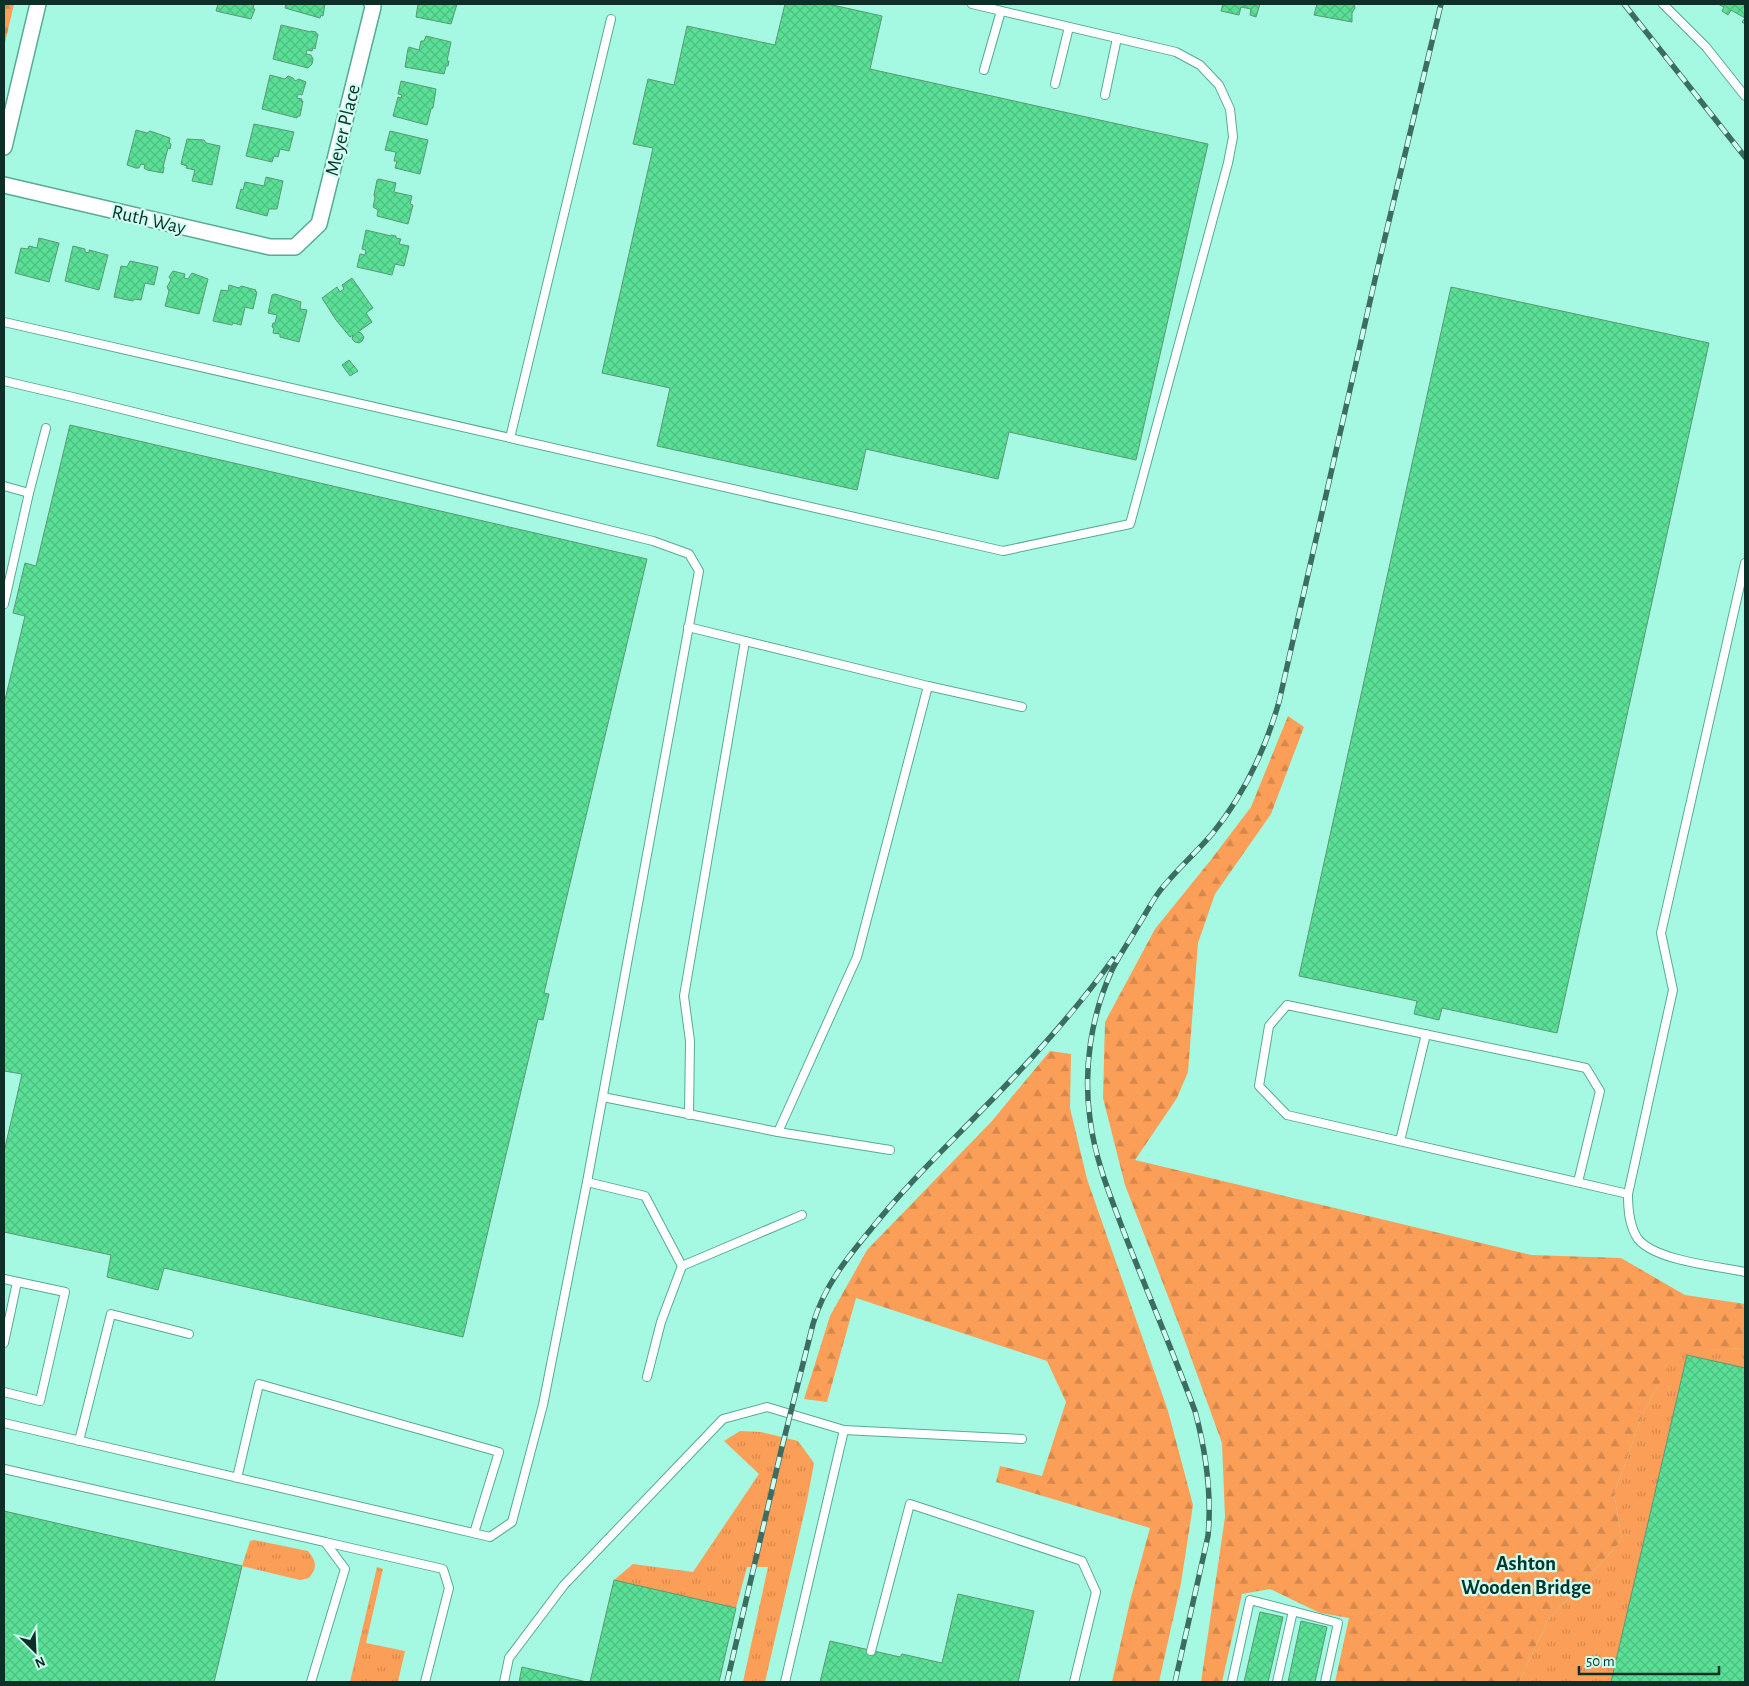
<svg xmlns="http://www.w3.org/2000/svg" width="1749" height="1686" viewBox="0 0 1749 1686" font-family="'Alegreya Sans',sans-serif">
<defs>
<pattern id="grass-tufts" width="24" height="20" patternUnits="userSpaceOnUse" patternTransform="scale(1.25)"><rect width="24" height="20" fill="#fb9e57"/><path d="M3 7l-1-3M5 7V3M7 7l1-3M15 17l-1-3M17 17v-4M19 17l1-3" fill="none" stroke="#d6884c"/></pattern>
<pattern id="forest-firs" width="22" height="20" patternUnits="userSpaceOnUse" patternTransform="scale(1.25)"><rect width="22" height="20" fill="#fb9e57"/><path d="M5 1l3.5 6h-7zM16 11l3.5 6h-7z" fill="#d6884c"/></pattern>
<pattern id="building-cross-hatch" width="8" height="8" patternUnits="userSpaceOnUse" patternTransform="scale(1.25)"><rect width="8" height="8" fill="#5ae096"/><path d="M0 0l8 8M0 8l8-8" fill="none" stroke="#4dc081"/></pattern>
</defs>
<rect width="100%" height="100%" fill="#a5f9e3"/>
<g fill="url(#grass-tufts)">
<polygon points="1745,1348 1745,1368 1687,1355 1611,1682 1519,1682 1548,1620 1622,1540 1614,1494 1643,1413 1677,1351"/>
<polygon points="740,1431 761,1432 798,1441 814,1463 807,1501 765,1682 743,1682 768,1567 747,1567 736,1608 614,1580 633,1564 693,1572 759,1474 724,1441"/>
<path d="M 254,1540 L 308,1551 C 317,1562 317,1568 309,1578 L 300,1580 L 242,1566 L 250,1541 Z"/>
<polygon points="377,1567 383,1569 366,1643 405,1651 398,1682 350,1682"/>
</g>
<g fill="url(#forest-firs)">
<polygon points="4,4 14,4 4,47"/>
<polygon points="1288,716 1304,727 1271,814 1215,894 1198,943 1188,1072 1177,1098 1135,1160 1531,1255 1621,1258 1685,1295 1745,1304 1745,1348 1677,1352 1643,1413 1614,1494 1622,1540 1548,1620 1519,1682 1335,1682 1349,1618 1320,1613 1270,1589 1242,1594 1222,1682 1201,1682 1225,1517 1222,1443 1181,1330 1125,1185 1103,1098 1105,1022 1155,929 1210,861 1251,807"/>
<polygon points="1050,1051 1071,1054 1070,1108 1087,1179 1168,1411 1193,1505 1181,1583 1159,1682 1112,1682 1130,1601 1150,1528 996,1482 1000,1466 1042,1476 1066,1402 1047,1361 856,1298 827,1402 804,1399 830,1316 867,1250 992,1121"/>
</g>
<g fill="url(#building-cross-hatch)" stroke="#5a9872">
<polygon points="218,4 254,4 253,9 255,9 251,19 216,11"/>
<polygon points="286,4 325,4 323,16 321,15 320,18 285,8"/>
<polygon points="418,4 457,4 451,24 416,17"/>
<polygon points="785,4 828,4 882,16 870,69 1208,144 1136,460 1009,432 998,479 866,449 857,490 657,446 670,388 602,373 653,148 633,144 648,79 674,85 687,26 775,45"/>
<polygon points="1223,4 1260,4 1256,17 1250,15 1251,9 1241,7 1239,15 1221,11"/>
<polygon points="1317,4 1354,4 1355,8 1352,13 1352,22 1314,15"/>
<polygon points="1718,4 1745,4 1745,24 1742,22 1745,18 1731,10 1728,15 1722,11 1724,7"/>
<polygon points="281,25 311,32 311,31 316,32 316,34 318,34 315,49 313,48 312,51 307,50 306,54 311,55 313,59 312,64 308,68 273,59"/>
<polygon points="426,36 451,42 447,61 449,61 448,66 446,66 444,74 405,67 408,49 409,47 419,50 421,41 424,41"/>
<polygon points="270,75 285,79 288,76 293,78 295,81 299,79 306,82 302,95 298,94 297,98 302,99 301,101 303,101 300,116 298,116 297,118 262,109"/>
<polygon points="401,81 436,89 433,108 431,109 427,125 393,116 398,97 401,98 402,95 398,94"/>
<polygon points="254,124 294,132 289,151 280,149 278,157 274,156 272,162 246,156"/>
<polygon points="136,130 147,133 150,131 170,138 169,143 171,144 170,149 168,148 163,167 164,167 163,173 147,170 144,168 145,165 141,164 139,168 136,168 127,165"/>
<polygon points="390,131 428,140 420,174 395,168 397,161 394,161 396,152 385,150"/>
<polygon points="187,139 204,140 206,143 220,146 212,185 192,181 195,170 186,168 187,166 181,164"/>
<polygon points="266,177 283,181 277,209 269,209 267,216 236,208 241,189 243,190 245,182 264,186"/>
<polygon points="379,179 396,183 394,192 412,196 410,204 413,205 408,224 377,216 378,210 373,207 375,198 374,195 377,180"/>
<polygon points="366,230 391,236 391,235 396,236 396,238 401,239 399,244 409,246 404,266 395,264 392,275 357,267 360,254 365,255 366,250 362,249"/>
<polygon points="39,238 59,243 49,282 15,273 21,248 28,249 29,246 37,248"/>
<polygon points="73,246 85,249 85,252 89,253 89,250 108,255 99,290 65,281"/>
<polygon points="130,261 158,267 154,285 145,283 141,300 134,299 133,301 114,297 121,266 127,267"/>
<polygon points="173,271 185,274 184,278 188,279 192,273 208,279 199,314 165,306 169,291 167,287 171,280 169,277"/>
<polygon points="352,278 373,308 366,313 372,322 358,332 361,333 364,337 362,341 359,343 355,342 352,339 353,335 350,337 336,320 322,298 337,287 340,292 344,289 342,285"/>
<polygon points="229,285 239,288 241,286 256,290 255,291 257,292 253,309 245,307 241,325 233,323 232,325 213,321 221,290 228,291"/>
<polygon points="1451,287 1709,343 1557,1033 1442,1008 1439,1020 1414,1014 1417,1001 1299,976"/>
<polygon points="275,294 301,302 300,309 307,310 299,342 280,337 280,334 273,333 274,328 272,327 273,323 275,323 277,315 268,313 272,295"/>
<polygon points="349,360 358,371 350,376 342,365"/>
<polygon points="70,425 647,559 544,993 549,994 543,1020 538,1019 463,1337 164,1268 158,1290 107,1277 111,1255 4,1232 4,1152 22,1074 4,1071 4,704 25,616 13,613 25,563 36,566"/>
<polygon points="1687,1355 1745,1368 1745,1682 1611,1682"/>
<polygon points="4,1511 242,1566 214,1682 4,1682"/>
<polygon points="614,1580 736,1608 719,1682 590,1682"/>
<polygon points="958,1594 1034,1611 1018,1682 820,1682 830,1641 900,1657 902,1654 942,1663"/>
<polygon points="1260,1612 1283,1617 1268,1682 1244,1682"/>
<polygon points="1301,1621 1327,1627 1315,1682 1288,1682"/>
<polygon points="522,1667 587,1682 519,1682"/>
</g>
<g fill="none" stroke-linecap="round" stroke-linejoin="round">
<g stroke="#57aa96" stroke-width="10">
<g id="lane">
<polyline points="1663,4 1706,47 1745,96"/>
<polyline points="984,70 1001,11"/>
<polyline points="1055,84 1069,27"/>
<polyline points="1105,95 1117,38"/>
<polyline points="4,322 1003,551 1130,524 1228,163 1233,137 1230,109 1219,85 1200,65 1176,52 972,4"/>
<polyline points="4,381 77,398 653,541 689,554 699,571 587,1182 543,1405 512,1522 490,1537 4,1423"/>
<polyline points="510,438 611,19"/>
<polyline points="4,486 29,493 46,428"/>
<path d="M 1745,563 L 1661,933 L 1673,990 L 1628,1194 C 1628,1209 1629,1226 1638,1239 C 1656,1261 1717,1266 1745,1272"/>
<polyline points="4,604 29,493"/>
<polyline points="688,627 928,686"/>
<polyline points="603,1097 778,1132 857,957 928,686 1022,707"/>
<polyline points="689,1115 690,1041 684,996 745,641"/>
<polyline points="778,1132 890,1150"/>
<polyline points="1400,1141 1426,1034"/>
<polyline points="587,1182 645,1196 682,1266"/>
<polyline points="1578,1182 1600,1091 1586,1068 1287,1005 1269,1026 1259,1086 1287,1115 1628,1194"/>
<polyline points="4,1279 65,1292 40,1401 4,1392"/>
<polyline points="4,1343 17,1282"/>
<polyline points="647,1377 661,1322 682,1266 802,1215"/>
<polyline points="79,1441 111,1314 189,1334"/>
<polyline points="4,1469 325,1542 345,1569 311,1682"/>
<polyline points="237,1478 259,1384 499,1452 474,1533"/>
<polyline points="325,1542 443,1569 449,1588 425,1682"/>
<polyline points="871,1651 910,1504 1082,1561 1096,1592 1074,1682"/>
<polyline points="504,1682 509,1658 564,1585 723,1419 767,1407 844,1430 1022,1439"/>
<polyline points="785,1682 844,1430"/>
<polyline points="1232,1682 1250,1600 1338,1623 1325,1682"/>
<polyline points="1277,1682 1293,1611"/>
</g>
</g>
<g stroke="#57aa96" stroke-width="18">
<g id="street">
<polyline points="4,147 38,4"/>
<polyline points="4,185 270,247 295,247 319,224 373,7 372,4"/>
</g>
</g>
<use href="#lane" stroke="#fff" stroke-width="8"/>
<use href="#street" stroke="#fff" stroke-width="15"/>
<g stroke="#3b6d61" stroke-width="5.5">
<g id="rail">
<polyline points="1624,4 1745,157"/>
<path d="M 727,1682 L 781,1451 L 813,1324 C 824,1286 847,1258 872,1228 C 904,1188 940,1153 976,1116 C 1026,1066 1071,1017 1113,959"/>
<path d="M 1175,1682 L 1208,1536 C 1212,1493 1206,1452 1195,1411 C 1173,1352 1148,1294 1125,1235 C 1111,1198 1095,1160 1090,1119 C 1083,1069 1091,1016 1112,970 C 1120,954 1130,940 1138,926 C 1145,915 1151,903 1159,892 C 1175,871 1195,854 1212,834 C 1244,795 1265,750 1279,702 L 1376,275 L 1441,4"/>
</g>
</g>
<use href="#rail" stroke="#cffff1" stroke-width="4" stroke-dasharray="11" stroke-linecap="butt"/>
</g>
<g text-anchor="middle" stroke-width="4.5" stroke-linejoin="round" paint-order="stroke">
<g font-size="20" fill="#0c3028" stroke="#cffff1">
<text transform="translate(342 130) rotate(-76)" y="7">Meyer Place</text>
<text transform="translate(149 219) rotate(13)" y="7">Ruth Way</text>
</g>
<g font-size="21" font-weight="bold" fill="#06362d" stroke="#cffff1">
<text x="1526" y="1570">Ashton<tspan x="1526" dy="24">Wooden Bridge</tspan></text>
</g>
</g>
<rect width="1749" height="1686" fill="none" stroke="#0c3028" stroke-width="10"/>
<g transform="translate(35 1651) rotate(156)" stroke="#cffff1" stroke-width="4" paint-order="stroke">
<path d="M0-4L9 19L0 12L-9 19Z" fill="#0c3028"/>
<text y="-8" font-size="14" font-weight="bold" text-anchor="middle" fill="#0c3028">N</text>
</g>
<path d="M1579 1666v8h140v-8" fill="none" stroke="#0c3028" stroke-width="2.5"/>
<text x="1586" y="1666" font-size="15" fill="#0c3028" stroke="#cffff1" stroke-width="4" paint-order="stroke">50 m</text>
</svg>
